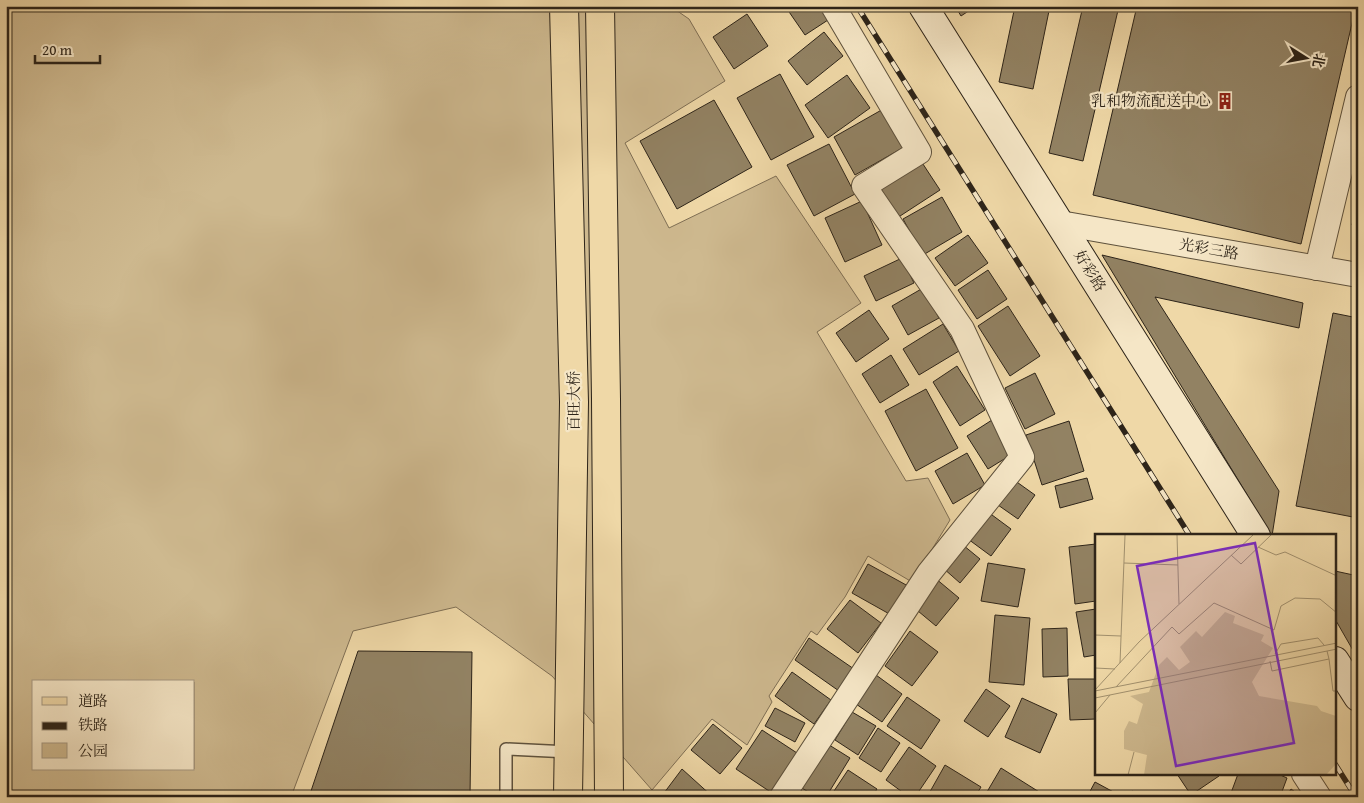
<svg xmlns="http://www.w3.org/2000/svg" width="1364" height="803" viewBox="0 0 1364 803" font-family="'Gentium Book Plus','Noto Serif SC',serif">
<rect width="100%" height="100%" fill="#efd8a7"/>
<filter id="stains"><feTurbulence type="fractalNoise" baseFrequency=".004" numOctaves="4"/><feColorMatrix values="0 0 0 0 .2 0 0 0 0 .09 0 0 0 0 .02 0 0 0 .5 -.17"/></filter>
<radialGradient id="worn" r=".72"><stop offset=".6" stop-color="#630" stop-opacity="0"/><stop offset="1" stop-color="#630" stop-opacity=".3"/></radialGradient>
<path fill="#ceb98f" stroke="#7e6e54" fill-rule="evenodd" d="M 6,6 L 670,6 L 689,19 L 725,81 L 625,143 L 669,228 L 776,176 L 861,303 L 817,332 L 906,481 L 928,478 L 950,520 L 912,582 L 868,556 L 845,597 L 817,635 L 811,631 L 769,696 L 772,702 L 747,745 L 712,719 L 652,790 L 552,676 L 456,607 L 353,631 L 291,797 L 6,797 ZM 34,682 L 194,682 L 194,769 L 34,769 Z"/>
<g fill="#928263" stroke="#2d2419">
<polygon points="785,6 819,6 828,20 805,35"/>
<polygon points="955,6 976,6 961,16"/>
<polygon points="1015,6 1050,6 1033,89 999,82"/>
<polygon points="1083,6 1119,6 1083,161 1049,153"/>
<polygon points="1137,6 1356,6 1301,244 1093,195"/>
<polygon points="747,14 768,46 734,69 713,37"/>
<polygon points="824,32 843,56 807,85 788,61"/>
<polygon points="780,74 814,137 771,160 737,98"/>
<polygon points="847,75 870,108 828,138 805,105"/>
<polygon points="714,100 752,167 677,209 640,141"/>
<polygon points="885,108 906,146 855,175 834,137"/>
<polygon points="829,144 855,194 814,216 787,165"/>
<polygon points="919,158 940,190 897,218 876,185"/>
<polygon points="942,197 962,232 923,255 903,219"/>
<polygon points="1358,198 1358,226 1352,225"/>
<polygon points="862,201 882,245 845,262 825,218"/>
<polygon points="968,235 988,263 955,286 935,258"/>
<polygon points="1102,255 1303,303 1299,328 1155,297 1279,491 1272,536"/>
<polygon points="902,258 914,283 876,301 864,276"/>
<polygon points="988,270 1007,299 977,319 958,290"/>
<polygon points="923,288 939,318 908,335 892,306"/>
<polygon points="1008,306 1040,356 1010,376 978,326"/>
<polygon points="869,310 889,339 856,362 836,333"/>
<polygon points="1333,313 1358,318 1358,518 1296,506"/>
<polygon points="943,324 959,351 919,375 903,349"/>
<polygon points="891,355 909,385 880,403 862,374"/>
<polygon points="957,366 985,410 960,426 933,382"/>
<polygon points="1035,373 1055,414 1025,429 1005,388"/>
<polygon points="926,389 958,448 916,471 885,411"/>
<polygon points="992,420 1014,453 988,469 967,436"/>
<polygon points="1069,421 1084,471 1042,485 1026,435"/>
<polygon points="967,453 985,485 953,504 935,471"/>
<polygon points="1087,478 1093,499 1060,508 1055,486"/>
<polygon points="1014,480 1035,495 1018,519 998,505"/>
<polygon points="988,512 1011,529 991,556 968,539"/>
<polygon points="1096,544 1096,601 1075,604 1069,547"/>
<polygon points="963,545 980,559 960,583 943,568"/>
<polygon points="988,563 1025,569 1018,607 981,601"/>
<polygon points="868,564 908,586 893,616 852,593"/>
<polygon points="1335,571 1358,576 1358,659 1335,619"/>
<polygon points="935,578 959,598 936,626 912,606"/>
<polygon points="850,600 881,623 858,653 827,629"/>
<polygon points="1096,609 1096,655 1084,657 1076,612"/>
<polygon points="995,615 1030,618 1024,685 989,682"/>
<polygon points="1067,628 1068,676 1043,677 1042,629"/>
<polygon points="910,631 938,652 912,686 885,666"/>
<polygon points="809,638 854,669 839,691 795,660"/>
<polygon points="358,651 472,652 470,797 309,797"/>
<polygon points="792,672 831,700 814,724 775,696"/>
<polygon points="876,675 902,694 882,722 856,704"/>
<polygon points="1068,679 1096,679 1096,719 1070,720"/>
<polygon points="986,689 1010,706 988,737 964,721"/>
<polygon points="907,697 940,720 921,749 887,726"/>
<polygon points="1022,698 1057,714 1040,753 1005,737"/>
<polygon points="775,708 805,723 795,742 765,726"/>
<polygon points="852,712 876,726 858,755 835,740"/>
<polygon points="713,724 742,748 720,774 691,750"/>
<polygon points="878,728 900,743 881,772 859,758"/>
<polygon points="762,730 797,753 772,793 736,769"/>
<polygon points="826,743 850,758 826,797 817,797 800,787"/>
<polygon points="909,747 936,766 915,797 909,797 886,780"/>
<polygon points="945,765 981,787 975,797 927,797"/>
<polygon points="1001,768 1044,795 1043,797 984,797"/>
<polygon points="682,769 713,797 661,797"/>
<polygon points="848,770 877,789 872,797 830,797"/>
<polygon points="1177,774 1217,774 1219,776 1191,795"/>
<polygon points="1238,774 1278,774 1287,778 1280,797 1242,797 1231,793"/>
<polygon points="1095,782 1119,795 1118,797 1087,797"/>
<polygon points="1291,789 1302,797 1286,797"/>
<polygon points="1132,791 1143,797 1129,797"/>
</g>
<g fill="none" stroke-linecap="round" stroke-linejoin="round">
<g stroke="#5e513c" stroke-width="14">
<polyline id="lane" points="506,797 506,749 569,752"/>
</g>
<g stroke="#5e513c" stroke-width="26">
<g id="street">
<polyline points="1060,223 1358,275"/>
<polyline points="1317,268 1358,97"/>
<polyline points="1304,774 1319,797"/>
<polyline points="782,797 929,573 1022,457 962,329 864,186 919,152 833,6"/>
</g>
</g>
<g stroke="#2d2419" stroke-width="30">
<g id="secondary">
<polyline points="923,6 1256,536"/>
<polyline points="1335,661 1358,697"/>
</g>
</g>
<g stroke="#2d2419" stroke-width="30">
<g id="primary">
<polyline points="564,6 574,402 568,797"/>
<polyline points="600,6 606,399 609,797"/>
</g>
</g>
<use href="#lane" stroke="#f5e6c6" stroke-width="11"/>
<use href="#street" stroke="#f5e6c6" stroke-width="24"/>
<use href="#secondary" stroke="#f5e6c6" stroke-width="28"/>
<use href="#primary" stroke="#efd8a7" stroke-width="28"/>
<g stroke="#2d2419" stroke-width="5.5">
<g id="rail">
<polyline points="857,6 1190,536"/>
<polyline points="1335,764 1356,797"/>
</g>
</g>
<use href="#rail" stroke="#f5e6c6" stroke-width="4" stroke-dasharray="11" stroke-linecap="butt"/>
</g>
<defs>
<g id="building-bare" transform="scale(1.35)"><path d="M-4-6H4V6H1V3H-1V6H-4ZM-2.5-4.3h1.7v1.8h-1.7ZM.8-4.3h1.7v1.8H.8ZM-2.5-1h1.7V.8h-1.7ZM.8-1h1.7V.8H.8Z" fill="#8f2418" stroke="#f5e6c6" stroke-width="2.5" paint-order="stroke"/></g>
</defs>
<g fill-rule="evenodd">
<use href="#building-bare" x="1225" y="101"/>
</g>
<g text-anchor="middle" stroke-width="4.5" stroke-linejoin="round" paint-order="stroke">
<g font-size="15" fill="#2d2419" stroke="#f5e6c6" text-anchor="end">
<text x="1211" y="106">乳和物流配送中心</text>
</g>
<g font-size="15" fill="#2d2419" stroke="#f5e6c6">
<text transform="translate(1209 249) rotate(10)" y="5">光彩三路</text>
<text transform="translate(1090 271) rotate(58)" y="5">好彩路</text>
<text transform="translate(574 401) rotate(-90)" y="5">百旺大桥</text>
</g>
</g>
<g transform="translate(1095 534)">
<rect width="241" height="241" fill="#efd8a7"/>
<path d="M 130,78 L 140,82 L 138,89 L 169,101 L 166,107 L 178,114 L 157,148 L 164,162 L 222,172 L 226,177 L 241,182 L 241,230 L 231,241 L 49,241 L 52,221 L 29,215 L 29,197 L 34,187 L 42,190 L 48,170 L 35,162 L 54,158 L 64,131 L 72,123 L 84,136 L 95,128 L 85,113 L 101,97 L 107,103 Z" fill="#ceb98f"/>
<path fill="none" stroke="#a1906e" stroke-width="1" d="M 82,1 L 84,70M 163,13 L 181,21 L 190,18 L 242,42M 136,21 L 146,30 L 176,1M 29,29 L 83,31M 0,101 L 26,102M 180,120 L 186,110 L 223,104 L 229,111M 234,125 L 238,157 L 242,157M 175,127 L 177,137 L 234,125 L 232,117M 25,129 L 30,1M 0,134 L 20,135M 21,153 L 77,93 L 84,100 L 119,69 L 179,96 L 186,72 L 200,64 L 225,65 L 242,79M 0,156 L 44,108 L 158,1M 0,157 L 242,109M 0,164 L 242,115M 0,179 L 15,161M 33,241 L 39,218"/>
<path fill="#7b2cbf" fill-opacity="0.15" stroke="#7b2cbf" stroke-width="2.5" d="M 160,9 L 199,209 L 81,232 L 42,32 Z"/>
<rect width="241" height="241" fill="none" stroke="#2d2419" stroke-width="2.5"/>
</g>
<rect width="1364" height="803" fill="none" stroke="#efd8a7" stroke-width="25"/>
<rect x="8" y="8" width="1349" height="788" fill="none" stroke="#2d2419" stroke-width="2.5"/>
<rect x="12" y="12" width="1339" height="778" fill="none" stroke="#2d2419"/>
<rect x="32" y="680" width="162" height="90" fill="#f5e6c6" stroke="#a59881"/>
<rect x="42" y="697" width="25" height="8" fill="#efd8a7" stroke="#a59881"/>
<text x="78" y="706" font-size="15" fill="#2d2419">道路</text>
<rect x="42" y="722" width="25" height="8" fill="#2d2419" stroke="#a59881"/>
<text x="78" y="730" font-size="15" fill="#2d2419">铁路</text>
<rect x="42" y="743" width="25" height="15" fill="#ceb98f" stroke="#a59881"/>
<text x="78" y="756" font-size="15" fill="#2d2419">公园</text>
<g transform="translate(1306 58) rotate(101)" stroke="#f5e6c6" stroke-width="4" paint-order="stroke">
<path d="M0-4L9 19L0 12L-9 19Z" fill="#2d2419"/>
<text y="-8" font-size="14" font-weight="bold" text-anchor="middle" fill="#2d2419">北</text>
</g>
<path d="M35 55v8h65v-8" fill="none" stroke="#2d2419" stroke-width="2.5"/>
<text x="42" y="55" font-size="15" fill="#2d2419" stroke="#f5e6c6" stroke-width="4" paint-order="stroke">20 m</text>
<rect width="100%" height="100%" filter="url(#stains)"/>
<rect width="100%" height="100%" fill="url(#worn)"/>
</svg>
